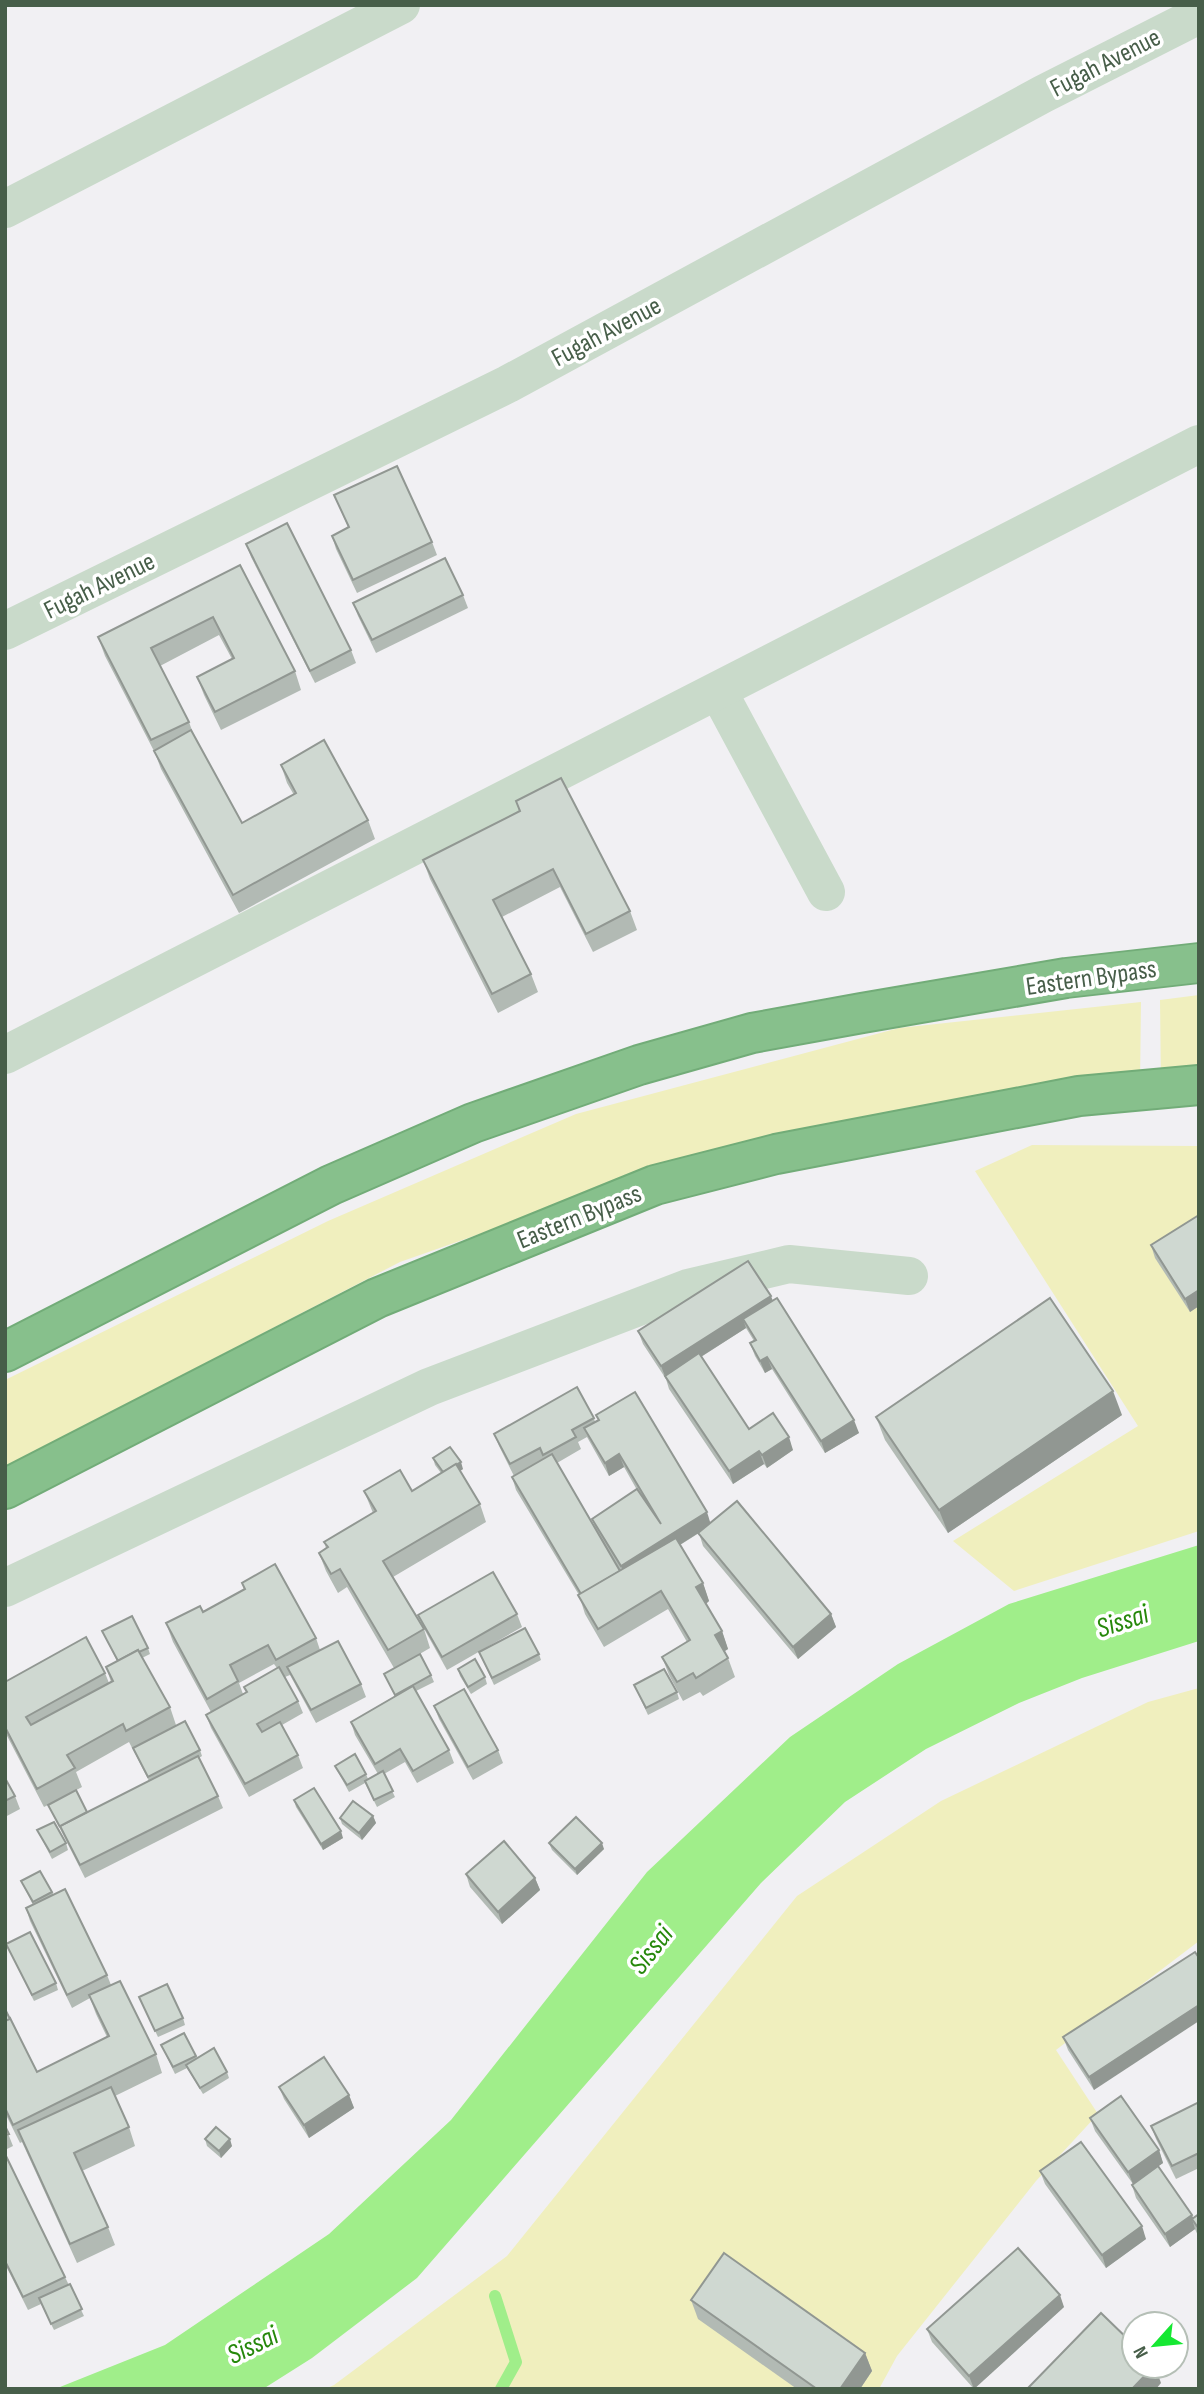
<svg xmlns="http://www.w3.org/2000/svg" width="1204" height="2394" viewBox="0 0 1204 2394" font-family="'Sofia Sans Condensed',sans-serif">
<rect width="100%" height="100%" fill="#f1f0f3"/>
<g fill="#f0efbe">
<polygon points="1199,995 1199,1087 1161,1087 1160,1000"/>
<polygon points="1141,1002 1140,1086 636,1179 400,1262 5,1467 5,1380 328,1221 576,1114 899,1028"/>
<polygon points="1032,1145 1199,1146 1199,1531 1014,1591 953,1541 1138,1426 975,1171"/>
<polygon points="1199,1688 1199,1941 1056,2050 1098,2114 1036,2181 897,2356 879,2389 325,2389 334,2385 507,2256 797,1896 941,1801 1148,1702"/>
</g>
<polygon fill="#a0ee8a" points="1199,1545 1199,1641 1082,1678 1019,1703 926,1749 845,1802 761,1883 417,2278 312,2358 263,2389 55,2389 165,2345 329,2234 451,2120 647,1872 790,1737 898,1664 1009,1604"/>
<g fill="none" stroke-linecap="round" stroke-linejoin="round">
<polyline stroke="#a0ee8a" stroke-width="12" points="495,2296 516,2362 501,2389"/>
<g stroke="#72ac78" stroke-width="42">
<g id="highway">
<polyline points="5,1352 331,1185 473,1123 639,1065 752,1033 862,1013 1066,978 1199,963"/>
<polyline points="5,1489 377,1298 655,1185 776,1154 1079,1096 1199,1085"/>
</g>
</g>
<g stroke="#c9daca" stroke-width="38">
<polyline points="5,209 401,5"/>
<polyline points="5,631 508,384 1043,94 1199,15"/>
<polyline points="718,691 826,892"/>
<polyline points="5,1055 1199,444"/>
<polyline points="5,1588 429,1387 688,1288 789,1264 909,1276"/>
</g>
<use href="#highway" stroke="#87c08c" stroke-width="38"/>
</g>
<g fill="#b2bab4" fill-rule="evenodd">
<polygon points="334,495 432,542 437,555 357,593 336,549 332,536 348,527"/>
<polygon points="246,544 351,650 356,663 315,683 251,557"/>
<polygon points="240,565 295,671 301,690 221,730 204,695 197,677 232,659 219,635 160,666 189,722 194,736 242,823 294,795 287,783 281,765 368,820 375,839 239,913 161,769 155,753 105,656 98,637"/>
<polygon points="463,595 468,608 376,653 358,616 353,603"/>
<polygon points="516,801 630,911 637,930 593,952 560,887 502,917 531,974 538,992 498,1013 430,879 423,860 519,811"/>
<polygon points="1199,1215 1199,1306 1190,1312 1155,1258 1151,1245"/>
<polygon points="773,1301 859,1433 825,1453 772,1369 765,1373 755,1356 750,1343 754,1341 746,1328 701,1357 749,1429 793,1450 767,1468 764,1464 733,1484 669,1389 666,1379 643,1344 638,1331"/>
<path d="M 596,1415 L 711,1523 L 831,1614 L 836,1627 L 798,1659 L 703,1546 L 699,1533 L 680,1545 L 703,1583 L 709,1601 L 706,1604 L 722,1631 L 728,1649 L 724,1652 L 728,1658 L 735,1677 L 703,1696 L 700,1692 L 683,1701 L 669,1675 L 662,1657 L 687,1642 L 668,1609 L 604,1647 L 585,1614 L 579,1595 L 516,1490 L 512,1477 L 514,1476 L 499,1446 L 494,1434 L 594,1418 L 595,1422 L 598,1420 ZM 587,1437 L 609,1476 L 624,1467 L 637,1490 L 592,1519 L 595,1527 L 557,1463 L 581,1449 L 578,1442 Z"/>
<polygon points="1122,1415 948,1533 885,1440 876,1417"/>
<polygon points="433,1458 463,1469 460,1471 480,1504 486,1522 393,1577 424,1629 430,1648 411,1659 431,1675 434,1682 416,1691 449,1750 454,1763 417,1783 405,1762 384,1774 395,1797 377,1807 365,1783 349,1792 338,1772 335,1766 366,1774 368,1779 378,1774 355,1735 351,1722 395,1696 384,1674 394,1668 347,1587 338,1593 326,1571 319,1553 326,1548 324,1542 373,1513 364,1491 412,1491 441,1473 435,1465"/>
<path d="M 242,1583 L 316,1638 L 320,1650 L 361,1684 L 366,1697 L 316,1723 L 290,1675 L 285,1677 L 298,1701 L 303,1713 L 282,1725 L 298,1755 L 303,1768 L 249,1797 L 211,1728 L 206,1715 L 211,1712 L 173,1642 L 166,1623 L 203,1612 L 244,1589 ZM 274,1664 L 277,1668 L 244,1687 L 246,1692 L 243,1694 L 239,1683 Z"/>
<polygon points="517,1614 522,1627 447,1670 423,1627 418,1615"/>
<path d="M 102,1631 L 148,1648 L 150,1654 L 142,1658 L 170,1707 L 176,1725 L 200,1750 L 202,1756 L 199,1758 L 218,1796 L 223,1808 L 85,1878 L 48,1805 L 44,1807 L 5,1732 L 5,1682 L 105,1673 L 109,1683 L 111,1682 L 106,1667 L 117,1661 ZM 129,1742 L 149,1781 L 87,1812 L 65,1796 L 82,1787 L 76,1772 Z"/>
<polygon points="479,1652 539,1654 541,1660 494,1685"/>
<polygon points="458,1669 485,1677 487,1684 471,1694 460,1676"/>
<polygon points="634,1685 677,1692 679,1699 648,1715"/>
<polygon points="434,1706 498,1750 503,1763 473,1780 439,1719"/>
<polygon points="5,1778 15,1796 20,1809 5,1817"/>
<polygon points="294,1800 343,1838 323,1850 296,1807"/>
<polygon points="373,1816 376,1823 362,1840 342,1824 340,1818"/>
<polygon points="37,1830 66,1843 68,1850 52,1859"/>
<polygon points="549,1843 604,1849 577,1875 552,1850"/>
<polygon points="466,1874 535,1878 540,1890 502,1924 470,1887"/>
<polygon points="21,1881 52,1892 107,1975 111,1985 156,2054 162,2073 115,2096 129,2127 135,2146 82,2171 108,2227 115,2245 77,2263 22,2142 20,2143 5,2113 5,2009 37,2072 107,2037 96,2014 90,1998 72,2008 30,1921 26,1908 33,1905"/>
<polygon points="6,1944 56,1983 58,1990 34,2001"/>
<polygon points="1195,1952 1094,2090 1068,2050 1063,2037"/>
<polygon points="139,1997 183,2018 185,2025 158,2037"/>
<polygon points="184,2033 197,2058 227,2072 229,2078 203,2094 187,2068 175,2074 161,2045"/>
<polygon points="279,2087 349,2095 354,2108 309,2138 284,2099"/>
<polygon points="1199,2102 1199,2168 1176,2179 1156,2139 1151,2126"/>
<polygon points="1090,2118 1159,2150 1163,2163 1133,2184 1095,2131"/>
<polygon points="5,2126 13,2146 5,2150"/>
<polygon points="205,2139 232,2146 221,2158 207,2146"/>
<polygon points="5,2154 84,2316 54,2330 41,2304 28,2310 5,2264"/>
<polygon points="1040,2171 1146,2239 1106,2268 1045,2184"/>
<polygon points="1132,2185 1194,2218 1199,2214 1199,2238 1195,2229 1170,2247 1136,2198"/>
<polygon points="691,2300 865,2353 872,2371 860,2389 797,2389 698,2319"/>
<polygon points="1064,2307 974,2389 932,2342 927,2329"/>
</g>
<g fill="#919792">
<polygon points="1199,1290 1199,1306 1190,1312 1185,1299"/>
<polygon points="771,1296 776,1309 743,1319 746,1328 666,1379 661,1366"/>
<polygon points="767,1357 772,1369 765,1373 760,1361"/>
<polygon points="1113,1391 1122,1415 948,1533 939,1510"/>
<polygon points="854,1420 859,1433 825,1453 821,1441"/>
<polygon points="789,1437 793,1450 767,1468 762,1455"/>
<polygon points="759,1451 764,1464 733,1484 729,1471"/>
<polygon points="619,1454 624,1467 609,1476 605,1463"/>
<polygon points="461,1462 463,1469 446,1480 444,1474"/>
<polygon points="707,1512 711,1525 626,1579 621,1566"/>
<polygon points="703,1583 709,1601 703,1606 696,1587"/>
<polygon points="831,1614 836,1627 798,1659 793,1647"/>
<polygon points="722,1631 728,1649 721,1653 715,1635"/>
<polygon points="373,1816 376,1823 362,1840 359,1833"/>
<polygon points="341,1831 343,1838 323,1850 321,1844"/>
<polygon points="602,1843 604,1849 577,1875 575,1869"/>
<polygon points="535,1878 540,1890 502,1924 498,1912"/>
<polygon points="1199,2005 1199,2021 1094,2090 1089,2077"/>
<polygon points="349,2095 354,2108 309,2138 304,2125"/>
<polygon points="230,2139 232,2146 221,2158 219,2151"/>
<polygon points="1159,2150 1163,2163 1133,2184 1128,2172"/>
<polygon points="1192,2215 1196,2225 1192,2219 1195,2229 1170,2247 1165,2234"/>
<polygon points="1142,2226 1146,2239 1106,2268 1102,2255"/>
<polygon points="1060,2295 1064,2307 974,2389 969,2376"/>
<polygon points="865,2353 872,2371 860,2389 840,2389"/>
<polygon points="1154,2366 1155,2366 1161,2383 1156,2389 1132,2389"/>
</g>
<g fill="#cfd8d1" stroke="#919792" stroke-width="2">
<polygon points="397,466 432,542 353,580 332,536 349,527 334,495"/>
<polygon points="287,523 351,650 310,671 246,544"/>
<polygon points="445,558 463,595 372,640 353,603"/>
<polygon points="240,565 295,671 215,712 197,677 234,658 213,617 151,648 189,722 151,740 98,637"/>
<polygon points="191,730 242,823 296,793 281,765 324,740 368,820 233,895 154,751"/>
<polygon points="561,778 630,911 586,934 553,869 493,900 531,974 492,994 423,860 520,811 516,801"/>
<polygon points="1199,1215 1199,1290 1185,1299 1151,1245"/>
<polygon points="748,1261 771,1296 661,1366 638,1331"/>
<polygon points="777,1298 854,1420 821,1441 767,1357 760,1361 750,1343 756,1340 743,1319"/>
<polygon points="1050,1298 1113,1391 939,1510 876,1417"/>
<polygon points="699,1353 749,1429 773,1413 789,1437 762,1455 759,1451 729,1471 665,1376"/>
<polygon points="577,1387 594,1418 572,1430 576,1437 543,1455 540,1448 510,1464 494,1434"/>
<polygon points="635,1392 707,1512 621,1566 592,1519 637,1489 661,1524 619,1454 605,1463 584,1428 599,1420 596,1415"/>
<polygon points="450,1447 461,1462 443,1472 433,1458"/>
<polygon points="552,1454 620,1571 581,1594 512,1477"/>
<polygon points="456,1464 480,1504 383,1561 424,1629 388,1650 340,1569 331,1574 319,1553 328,1547 324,1542 376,1511 364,1491 400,1470 412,1491"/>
<polygon points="737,1501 831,1614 793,1647 698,1533"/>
<polygon points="676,1538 703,1583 696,1587 722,1631 715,1635 728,1658 696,1678 693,1673 677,1682 662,1657 690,1640 661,1591 598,1629 578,1595"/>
<polygon points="275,1564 316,1638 276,1660 268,1645 230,1665 238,1681 207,1699 166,1623 200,1606 203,1612 245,1589 242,1583"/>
<polygon points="493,1572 517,1614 442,1657 418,1615"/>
<polygon points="132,1616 148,1648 139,1652 138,1650 118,1661 102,1631"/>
<polygon points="525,1628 539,1654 492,1678 479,1652"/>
<polygon points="86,1637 105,1673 26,1717 31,1725 113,1681 106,1667 138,1650 170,1707 126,1731 123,1724 67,1755 75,1768 37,1789 5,1727 5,1682"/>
<polygon points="338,1641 361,1684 311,1710 287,1667"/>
<polygon points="420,1654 431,1675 395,1695 384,1674"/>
<polygon points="475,1659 485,1677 468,1687 458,1669"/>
<polygon points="279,1667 298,1701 257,1724 262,1732 280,1722 298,1755 245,1784 206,1715 247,1692 244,1687"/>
<polygon points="664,1669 677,1692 646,1708 634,1685"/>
<polygon points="413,1686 449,1750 413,1771 400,1749 375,1764 351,1722"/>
<polygon points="464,1689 498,1750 468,1767 434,1706"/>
<polygon points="185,1721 200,1750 148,1777 133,1748"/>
<polygon points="355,1754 366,1774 347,1785 335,1766"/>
<polygon points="198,1756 218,1796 80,1865 60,1826"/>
<polygon points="383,1771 393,1791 374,1800 365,1781"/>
<polygon points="5,1778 15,1796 5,1801"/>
<polygon points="314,1788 341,1831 321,1844 294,1800"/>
<polygon points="76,1790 87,1812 60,1826 60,1827 48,1805"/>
<polygon points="353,1801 373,1816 359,1833 340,1818"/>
<polygon points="576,1817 602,1843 575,1869 549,1843"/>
<polygon points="54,1822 66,1843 50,1852 37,1830"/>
<polygon points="504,1841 535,1878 498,1912 466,1874"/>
<polygon points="40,1871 52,1892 33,1902 21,1881"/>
<polygon points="65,1889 107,1975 67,1995 26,1908"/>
<polygon points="30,1932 56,1983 32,1995 6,1944"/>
<polygon points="1195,1952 1199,1958 1199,2005 1089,2077 1063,2037"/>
<polygon points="120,1981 156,2054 13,2125 5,2108 5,2021 10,2018 37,2072 109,2036 89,1995"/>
<polygon points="167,1984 183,2018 155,2031 139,1997"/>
<polygon points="5,2009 10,2019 5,2021"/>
<polygon points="184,2033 196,2056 173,2067 161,2045"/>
<polygon points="214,2048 227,2072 200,2088 186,2065"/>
<polygon points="324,2057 349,2095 304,2125 279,2087"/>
<polygon points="111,2087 129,2127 74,2153 108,2227 70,2244 18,2130"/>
<polygon points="1121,2096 1159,2150 1128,2172 1090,2118"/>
<polygon points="1199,2102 1199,2153 1172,2166 1151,2126"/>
<polygon points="5,2126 9,2134 5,2135"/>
<polygon points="216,2127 230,2139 219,2151 205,2139"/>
<polygon points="1081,2142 1142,2226 1102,2255 1040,2171"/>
<polygon points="5,2154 65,2277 23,2297 5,2261"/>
<polygon points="1158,2166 1192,2215 1165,2234 1132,2185"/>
<polygon points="1199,2214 1199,2229 1192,2219"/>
<polygon points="1018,2248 1060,2295 969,2376 927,2329"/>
<polygon points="724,2253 865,2353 840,2389 817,2389 691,2300"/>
<polygon points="70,2284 82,2309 51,2324 39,2298"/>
<polygon points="1101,2313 1134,2345 1134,2366 1154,2366 1132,2389 1027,2389"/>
</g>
<g text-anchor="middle" stroke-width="7" stroke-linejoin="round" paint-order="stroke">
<g font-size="26" fill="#475e49" stroke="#fff">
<text transform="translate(1105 62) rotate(-27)" y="9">Fugah Avenue</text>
<text transform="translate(606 331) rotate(-28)" y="9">Fugah Avenue</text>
<text transform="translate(99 585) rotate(-26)" y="9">Fugah Avenue</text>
<text transform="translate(1091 977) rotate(-8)" y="9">Eastern Bypass</text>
<text transform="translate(579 1216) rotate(-22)" y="9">Eastern Bypass</text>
</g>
<g font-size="28" font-style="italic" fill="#26880b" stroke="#fff">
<text transform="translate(1122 1620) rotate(-18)" y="10">Sissai</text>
<text transform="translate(650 1949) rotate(-52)" y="10">Sissai</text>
<text transform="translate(252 2344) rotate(-26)" y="10">Sissai</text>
</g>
</g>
<rect width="1204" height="2394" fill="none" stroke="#475e49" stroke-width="14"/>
<g transform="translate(1155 2345) rotate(243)"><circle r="33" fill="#ffffff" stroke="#b5bfb6" stroke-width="2"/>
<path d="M0-5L12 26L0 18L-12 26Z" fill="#15e832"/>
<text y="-10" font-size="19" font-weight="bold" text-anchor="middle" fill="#475e49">N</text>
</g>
</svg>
